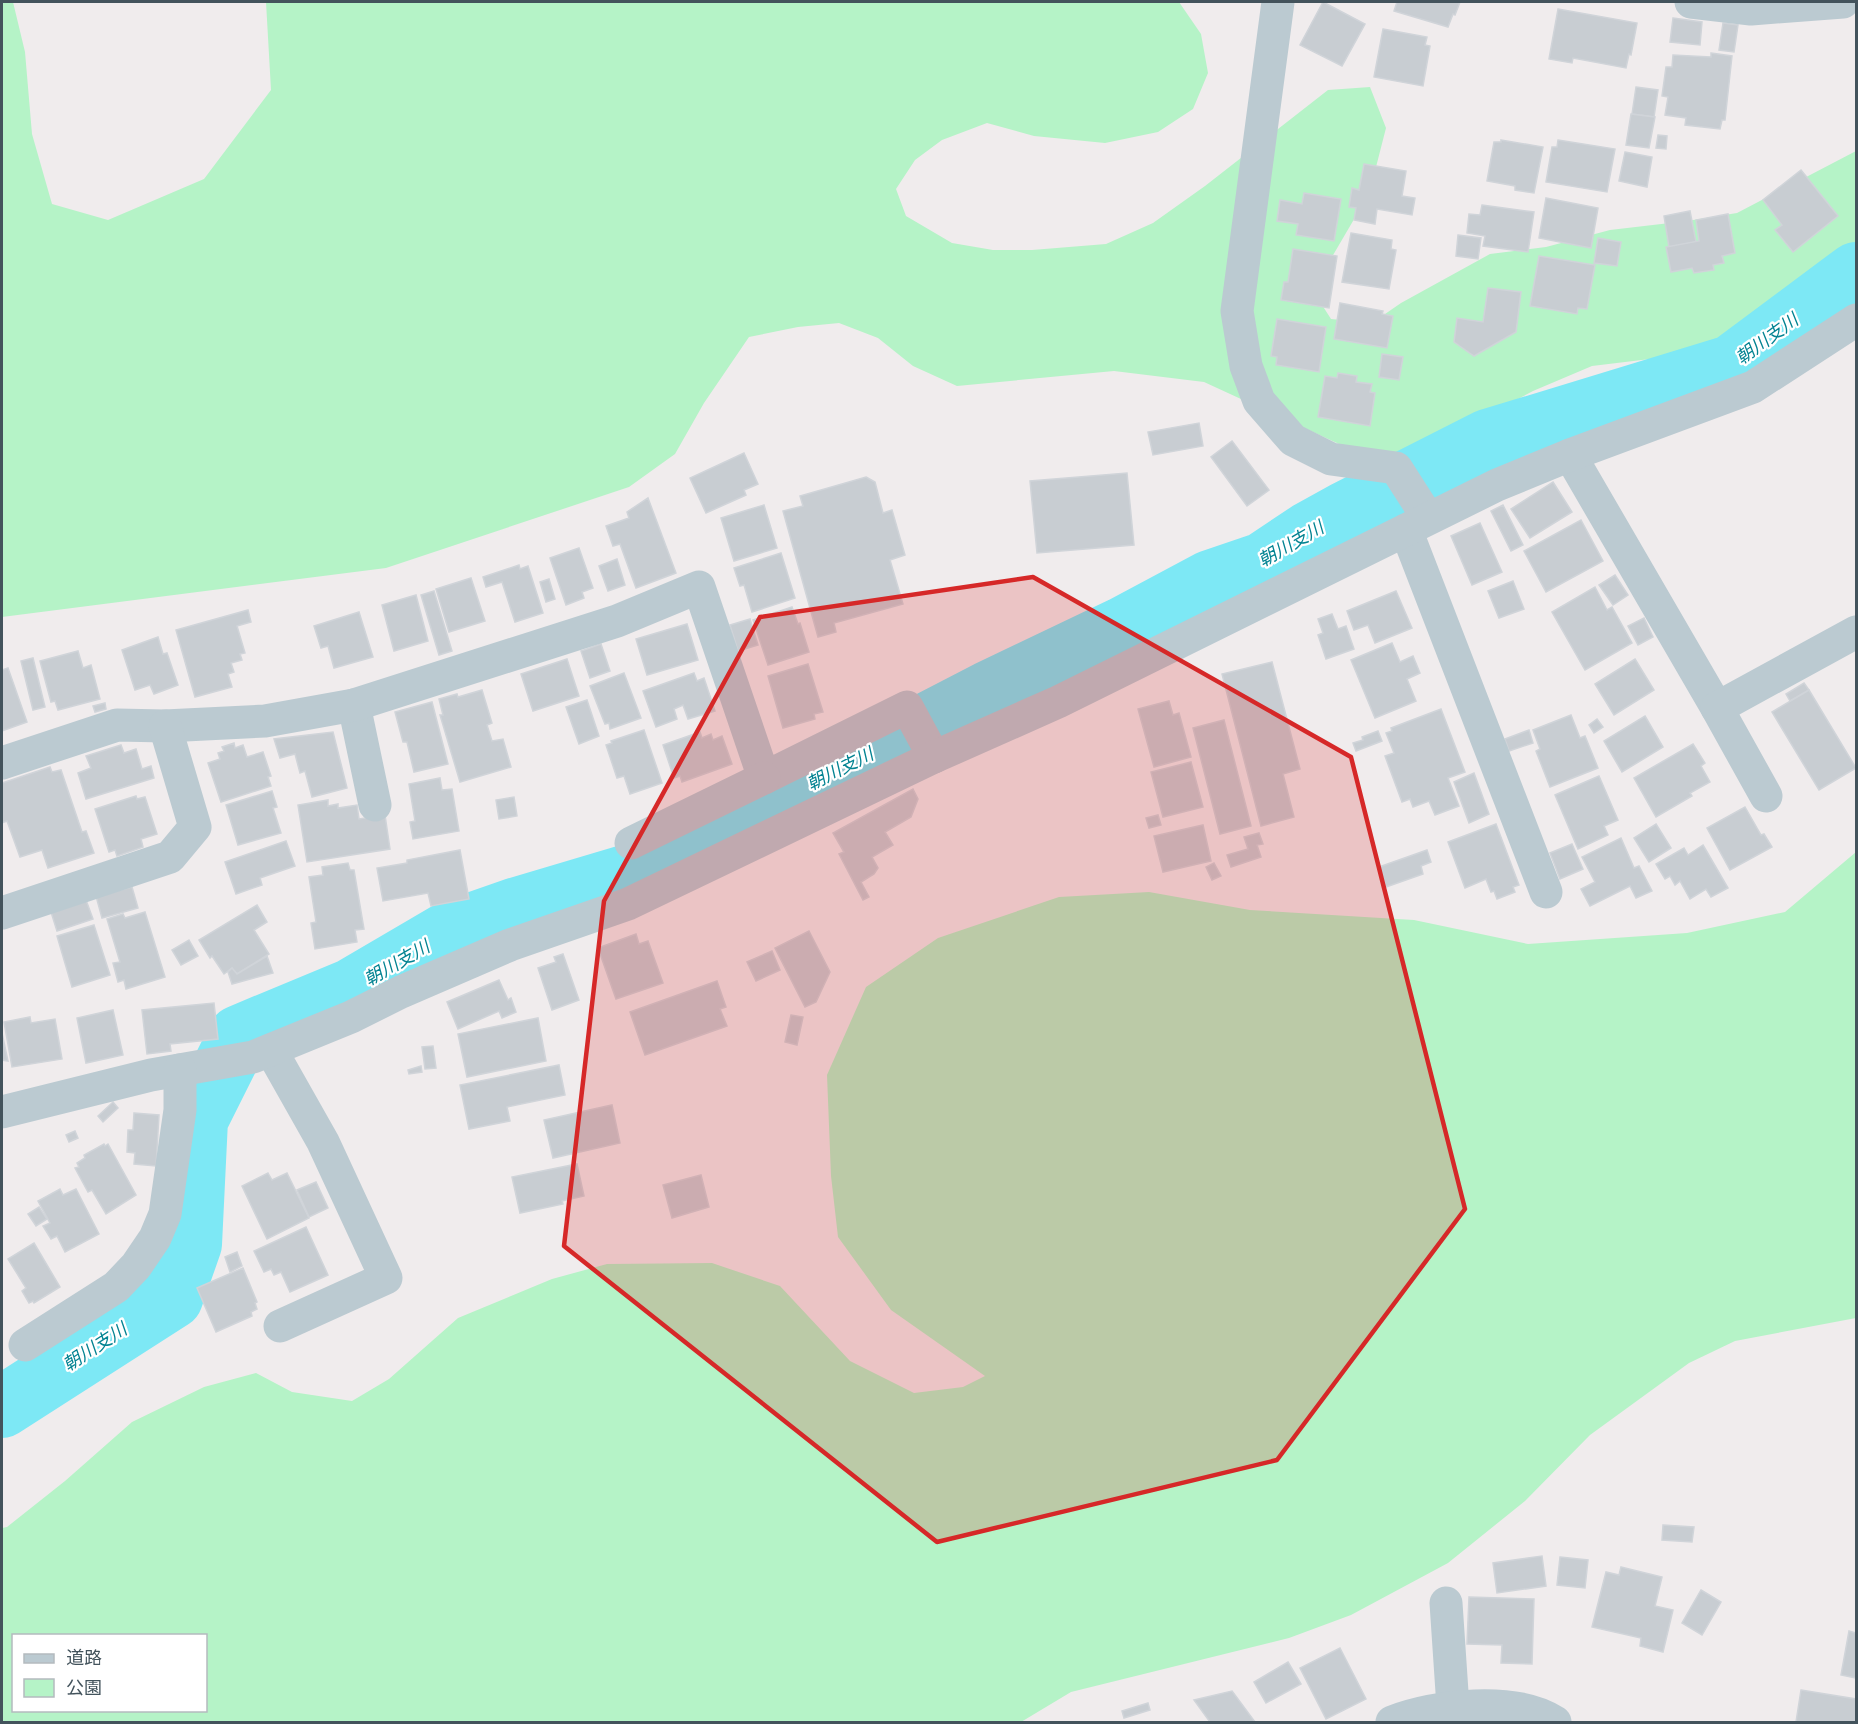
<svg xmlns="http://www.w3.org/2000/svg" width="1858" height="1724" viewBox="0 0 1858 1724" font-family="Overpass,'Noto Sans JP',sans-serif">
<rect width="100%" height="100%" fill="#f0eced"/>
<g fill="#b5f3c7" fill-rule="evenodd">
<polygon points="2,2 13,2 25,52 32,134 52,204 108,220 204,179 271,90 266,2 1179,2 1201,34 1208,73 1193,109 1158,132 1105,143 1034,136 987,123 942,140 915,160 896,189 906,216 952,243 993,250 1032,250 1106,244 1153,223 1205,186 1328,90 1370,87 1386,128 1376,167 1353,221 1329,262 1315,294 1331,319 1372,323 1401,303 1490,254 1546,247 1610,230 1687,221 1737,213 1856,151 1856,248 1777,310 1732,335 1683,355 1592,366 1533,391 1403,460 1363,455 1204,382 1114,371 957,386 913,366 878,338 839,323 798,327 749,337 704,403 675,454 629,487 386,568 2,617"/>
<path d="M 1856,852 L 1856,1318 L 1735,1341 L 1689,1363 L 1590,1435 L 1525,1501 L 1448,1563 L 1351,1615 L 1289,1638 L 1071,1692 L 1021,1722 L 2,1722 L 2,1528 L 7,1527 L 65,1481 L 132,1422 L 204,1387 L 256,1373 L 292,1392 L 352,1401 L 389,1379 L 458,1318 L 552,1279 L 607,1264 L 712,1263 L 780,1286 L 850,1361 L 914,1393 L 963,1387 L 985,1376 L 891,1310 L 838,1237 L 831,1176 L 827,1075 L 866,987 L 938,938 L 1059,897 L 1149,892 L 1250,910 L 1414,920 L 1528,944 L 1687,933 L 1785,912 ZM 14,1636 L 206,1636 L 206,1710 L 14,1710 Z"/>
</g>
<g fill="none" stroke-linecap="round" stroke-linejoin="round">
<polyline stroke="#7de8f5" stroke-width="62" points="2,1407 172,1298 191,1244 197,1120 239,1036 352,989 451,931 514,909 642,871 988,692 1122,628 1210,581 1263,563 1308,533 1346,512 1488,440 1731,366 1856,273"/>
</g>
<g fill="#c8cdd2" stroke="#d0d4d9" stroke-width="1.5">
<polygon points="1323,2 1365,24 1342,66 1300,45"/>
<polygon points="1397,2 1460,2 1455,15 1453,14 1448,27 1394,11"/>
<polygon points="1558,9 1637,23 1631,55 1629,54 1626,68 1573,58 1572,63 1549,59"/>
<polygon points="1673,18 1702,22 1700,45 1670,42"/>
<polygon points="1723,23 1738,25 1734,52 1719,50"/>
<polygon points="1383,29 1427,37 1425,45 1430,46 1423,86 1374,77"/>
<polygon points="1711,53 1732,56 1725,120 1722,120 1720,129 1685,125 1686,118 1665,115 1668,97 1662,96 1666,67 1672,67 1673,55 1711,57"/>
<polygon points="1636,87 1658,90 1654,117 1632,114"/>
<polygon points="1631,114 1655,117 1649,148 1626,145"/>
<polygon points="1658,135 1667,136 1666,149 1656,148"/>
<polygon points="1501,140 1543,147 1534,193 1515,190 1515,186 1487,181 1494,142 1501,142"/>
<polygon points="1558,140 1615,149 1607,192 1546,182 1552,147 1557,147"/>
<polygon points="1625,152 1652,157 1647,187 1619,181"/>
<polygon points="1364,164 1406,171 1402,196 1415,198 1412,215 1377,209 1375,224 1354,220 1356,208 1349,207 1352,188 1359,190"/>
<polygon points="1801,170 1838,216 1793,252 1775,230 1782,225 1763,200"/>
<polygon points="1304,193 1341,199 1334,241 1296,235 1298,224 1277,221 1280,200 1302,204"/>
<polygon points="1546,198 1598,208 1591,248 1539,238"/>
<polygon points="1482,205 1534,212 1528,252 1483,246 1485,236 1467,233 1469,214 1480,215"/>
<polygon points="1690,211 1696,242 1669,247 1664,216"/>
<polygon points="1728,214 1735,253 1722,256 1724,263 1713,265 1714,270 1694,273 1692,268 1671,272 1666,247 1699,241 1696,220"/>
<polygon points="1351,233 1392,240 1391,249 1396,250 1389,289 1342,282"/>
<polygon points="1458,235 1481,238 1478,259 1456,256"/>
<polygon points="1598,238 1621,242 1617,266 1594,263"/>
<polygon points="1293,249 1337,256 1329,308 1281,300 1284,282 1288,282"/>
<polygon points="1539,256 1595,265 1587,309 1578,308 1577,314 1530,306"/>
<polygon points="1488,288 1521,292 1516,332 1474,356 1454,342 1457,318 1483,322"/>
<polygon points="1340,303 1383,311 1382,314 1393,316 1387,348 1334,339"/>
<polygon points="1277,319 1326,327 1319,372 1276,365 1277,357 1271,356"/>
<polygon points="1382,354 1403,357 1399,380 1379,377"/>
<polygon points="1338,373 1357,376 1356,382 1372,384 1370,392 1375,393 1370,426 1318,417 1325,376 1337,378"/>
<polygon points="1199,423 1203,446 1153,455 1148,432"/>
<polygon points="1232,441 1269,490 1247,506 1211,457"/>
<polygon points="744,453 758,484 744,490 746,495 706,513 690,478"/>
<polygon points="1127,473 1134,545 1037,553 1030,481"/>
<polygon points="866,477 875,482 883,513 892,510 905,555 890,560 903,604 834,623 836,632 818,637 783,511 803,506 800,496"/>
<polygon points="1553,482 1572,512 1530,538 1511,509"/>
<polygon points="648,498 676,573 636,588 620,544 613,546 606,526 629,518 627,512"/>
<polygon points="764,505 777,548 734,561 721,518"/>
<polygon points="1503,505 1523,545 1511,551 1491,511"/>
<polygon points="1581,520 1603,561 1546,592 1524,551"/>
<polygon points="1480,523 1502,572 1472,585 1451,536"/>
<polygon points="579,548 593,588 582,592 584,598 566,605 550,558"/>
<polygon points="781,553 795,598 752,612 744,585 740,586 734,568"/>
<polygon points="617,559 625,585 608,591 599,566"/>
<polygon points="519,565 520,569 528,566 543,613 515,622 502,582 486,587 483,577"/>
<polygon points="1615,575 1628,595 1613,605 1599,585"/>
<polygon points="471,578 485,621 449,632 436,589"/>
<polygon points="549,579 555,599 546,602 540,582"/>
<polygon points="1513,581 1524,609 1499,618 1488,591"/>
<polygon points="1595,587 1607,610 1612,607 1632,643 1585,670 1552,612"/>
<polygon points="434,591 452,651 439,655 421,595"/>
<polygon points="1396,591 1412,628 1375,643 1368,625 1354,630 1347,611"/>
<polygon points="416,595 428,641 394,651 382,605"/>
<polygon points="792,607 798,624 800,623 809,652 768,665 753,620"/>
<polygon points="248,610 251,622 237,626 245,653 240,654 242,660 231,663 234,672 228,674 232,687 195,697 176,630"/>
<polygon points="359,612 373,657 334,668 328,646 321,648 314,626"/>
<polygon points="1332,614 1338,629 1346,626 1354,649 1326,659 1318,635 1323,633 1318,619"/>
<polygon points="1644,618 1653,637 1638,645 1628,626"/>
<polygon points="750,619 758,645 738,651 730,625"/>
<polygon points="687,624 698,660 647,675 636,639"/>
<polygon points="158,637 163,654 167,653 178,685 154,694 150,685 135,690 122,650"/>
<polygon points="1392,643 1400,662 1413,656 1420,673 1407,679 1416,701 1375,718 1351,660"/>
<polygon points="601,644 610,671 590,678 581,651"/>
<polygon points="78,651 83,668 91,665 100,699 58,710 55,701 51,702 40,661"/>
<polygon points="33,658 45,707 33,710 21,661"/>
<polygon points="567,659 579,696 533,711 521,674"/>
<polygon points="1635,659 1654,690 1614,715 1595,684"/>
<polygon points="1272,662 1300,769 1283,774 1294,817 1261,826 1222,674"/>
<polygon points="808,664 823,712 814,714 815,719 783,728 768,676"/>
<polygon points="8,668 27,722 2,731 2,670"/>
<polygon points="624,673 641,718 610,729 609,723 605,724 590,686"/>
<polygon points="694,673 697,681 704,678 715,711 688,719 683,705 674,709 677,719 656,727 643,691"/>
<polygon points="1804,683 1809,690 1790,701 1786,694"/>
<polygon points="482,690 492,723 487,725 492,741 503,739 511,767 460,782 440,715 443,715 439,699 457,694 458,697"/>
<polygon points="1809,690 1856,768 1819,790 1772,712"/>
<polygon points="587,700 599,736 579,744 566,707"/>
<polygon points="1169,701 1173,715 1179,713 1191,757 1154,767 1138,709"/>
<polygon points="432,702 448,764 414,772 407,742 403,742 395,712"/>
<polygon points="105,703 106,709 95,712 93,706"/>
<polygon points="1441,709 1465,772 1448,778 1459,806 1435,815 1429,801 1413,807 1410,799 1402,802 1385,756 1394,753 1386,733 1392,731 1391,728"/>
<polygon points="1571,715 1580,738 1585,736 1598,768 1550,787 1536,751 1540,749 1533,730"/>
<polygon points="1645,716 1663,747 1622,772 1604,741"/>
<polygon points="1597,719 1603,727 1594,733 1589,725"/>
<polygon points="1224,720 1251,826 1220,834 1193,728"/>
<polygon points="644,730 662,783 630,794 624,776 617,778 606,745 612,743 611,741"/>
<polygon points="1529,730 1533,743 1509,751 1505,739"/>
<polygon points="1378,731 1382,741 1356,751 1353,743 1363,740 1362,737"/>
<polygon points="333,732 347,788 312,797 305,771 300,773 295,754 280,758 274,739"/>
<polygon points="700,732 702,738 711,734 713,740 722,736 732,764 682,782 680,776 674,778 663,745"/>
<polygon points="234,743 235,748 243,745 247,757 263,752 271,776 268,777 271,786 221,802 208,763 220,759 218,753 224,751 222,747"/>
<polygon points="1693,744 1705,763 1701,766 1710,782 1690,793 1692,796 1656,817 1634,778"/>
<polygon points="121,745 124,753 136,749 142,769 151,766 154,778 86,799 78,773 91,768 86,756"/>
<polygon points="1191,762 1203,807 1163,817 1151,772"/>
<polygon points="50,767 52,772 61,770 82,832 86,831 94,853 48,868 42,850 20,857 7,821 2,823 2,783"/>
<polygon points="1474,773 1489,814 1469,823 1454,782"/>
<polygon points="1599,776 1618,820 1604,826 1608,835 1578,849 1555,795"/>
<polygon points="440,778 442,790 452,789 459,831 413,839 410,822 415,821 409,784"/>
<polygon points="913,789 918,799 911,817 885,832 893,845 872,857 878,868 874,874 861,882 869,897 863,900 839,854 844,852 833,833"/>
<polygon points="272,791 277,807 273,808 281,833 238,845 226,805"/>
<polygon points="136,796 137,799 145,797 157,834 141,839 143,847 117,856 115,850 109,852 95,809"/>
<polygon points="514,797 517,816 499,819 496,800"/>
<polygon points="328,800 328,806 338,804 338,808 357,805 359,819 385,815 390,849 307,862 298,805"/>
<polygon points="1745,807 1761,835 1764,834 1772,847 1730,870 1707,828"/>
<polygon points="1158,815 1161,825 1149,828 1146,818"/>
<polygon points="1496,824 1519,885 1513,887 1515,892 1497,899 1494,891 1491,892 1486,879 1465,888 1448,842"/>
<polygon points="1656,824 1671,848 1649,862 1634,838"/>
<polygon points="1203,825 1211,861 1163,872 1154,836"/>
<polygon points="1259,833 1263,844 1257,845 1261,857 1231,867 1227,855 1248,849 1244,837"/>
<polygon points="1621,838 1634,868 1639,866 1652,891 1636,898 1630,886 1590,906 1581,889 1595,882 1582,857"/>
<polygon points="286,841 295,866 260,878 262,885 236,894 225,862"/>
<polygon points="1572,844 1583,869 1560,879 1550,853"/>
<polygon points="1703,845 1728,888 1711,897 1706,889 1690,899 1680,881 1675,885 1670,876 1665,879 1656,864 1684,848 1688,855"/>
<polygon points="460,850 469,899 431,906 428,893 383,901 377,868 407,863 407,860"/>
<polygon points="1427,850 1431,862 1421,866 1423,874 1386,887 1379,867"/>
<polygon points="348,863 350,870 354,870 364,929 355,930 357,942 315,949 311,923 316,922 309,877 323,875 322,867"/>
<polygon points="1214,863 1221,876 1212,880 1206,867"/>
<polygon points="132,887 138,908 102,918 96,896"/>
<polygon points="86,900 93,919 57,931 51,912"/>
<polygon points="257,905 267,922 254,930 269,954 237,974 232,968 224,974 212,956 210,958 199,940"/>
<polygon points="145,912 165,977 126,989 124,980 118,982 113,963 120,962 107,919 123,914 125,918"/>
<polygon points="94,925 110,975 72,987 57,936"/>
<polygon points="809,931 830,972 816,1002 805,1007 775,948"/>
<polygon points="636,934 639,944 648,941 663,983 616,999 598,948"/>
<polygon points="189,940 198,956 181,965 172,950"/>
<polygon points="772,951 780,970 756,981 747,962"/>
<polygon points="563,954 579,1000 552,1010 538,968 556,962 554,957"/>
<polygon points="267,956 273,973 232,984 228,972 232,968 237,974"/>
<polygon points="499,980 508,1000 511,998 516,1012 502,1018 499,1011 458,1029 447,1002"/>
<polygon points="717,981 726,1007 720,1009 727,1026 645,1055 630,1012"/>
<polygon points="214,1003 218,1039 170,1044 171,1051 147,1054 142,1010"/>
<polygon points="113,1010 123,1055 86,1063 77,1018"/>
<polygon points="791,1015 803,1017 797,1045 785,1042"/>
<polygon points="30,1017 31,1023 55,1019 62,1059 12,1067 4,1022"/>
<polygon points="538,1018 546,1061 467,1077 458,1034"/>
<polygon points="2,1033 8,1061 2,1060"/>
<polygon points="433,1046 436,1068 425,1069 422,1047"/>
<polygon points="559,1065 565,1095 507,1107 510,1121 469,1129 460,1085"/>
<polygon points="421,1066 422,1072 409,1074 408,1070"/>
<polygon points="113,1102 118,1108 103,1122 98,1116"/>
<polygon points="612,1105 620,1143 553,1158 544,1120"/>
<polygon points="134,1113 159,1115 156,1166 134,1164 135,1153 127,1152 128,1130 133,1130"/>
<polygon points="75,1131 78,1138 69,1142 66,1135"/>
<polygon points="104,1144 105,1146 108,1144 136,1195 106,1214 92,1190 88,1192 75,1168 79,1167 77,1163 85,1158 84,1155"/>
<polygon points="577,1164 584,1196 562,1201 563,1204 520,1213 512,1177"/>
<polygon points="268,1173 272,1180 287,1173 309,1218 267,1239 242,1186"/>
<polygon points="701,1175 709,1207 672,1218 663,1185"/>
<polygon points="316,1182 328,1208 309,1217 297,1190"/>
<polygon points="60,1189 63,1195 76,1189 99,1234 65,1252 57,1236 51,1239 43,1226 50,1223 38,1201"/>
<polygon points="39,1207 47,1219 36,1226 28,1214"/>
<polygon points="306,1227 328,1275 290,1292 281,1272 274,1275 271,1269 264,1272 254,1251"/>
<polygon points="34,1243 60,1287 34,1303 33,1301 29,1303 22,1291 26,1288 8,1259"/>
<polygon points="237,1252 242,1266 230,1272 225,1257"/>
<polygon points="243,1268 257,1302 255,1303 257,1309 251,1312 252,1316 216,1332 197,1288"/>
<polygon points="1663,1525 1694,1527 1692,1542 1662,1540"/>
<polygon points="1542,1556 1546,1586 1497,1593 1493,1563"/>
<polygon points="1560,1557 1588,1560 1585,1588 1557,1585"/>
<polygon points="1621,1567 1662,1577 1655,1606 1673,1610 1663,1652 1640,1646 1641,1638 1592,1627 1606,1572 1619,1575"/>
<polygon points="1701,1590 1721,1602 1702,1635 1682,1623"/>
<polygon points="1469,1597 1534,1599 1532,1664 1501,1663 1502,1645 1467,1644"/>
<polygon points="1849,1631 1856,1633 1856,1678 1841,1675"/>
<polygon points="1340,1648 1366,1699 1326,1719 1300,1668"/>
<polygon points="1288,1662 1301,1684 1266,1703 1254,1682"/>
<polygon points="1801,1690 1856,1699 1856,1722 1796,1722"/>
<polygon points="1232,1691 1255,1722 1210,1722 1194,1700"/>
<polygon points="1148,1703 1150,1710 1124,1718 1122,1711"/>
</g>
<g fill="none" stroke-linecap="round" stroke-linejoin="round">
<g stroke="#bbcad1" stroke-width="33">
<polyline points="1278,2 1237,311 1246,366 1259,401 1293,440 1331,459 1396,468 1428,518"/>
<polyline points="1691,2 1751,9 1843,2"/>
<polyline points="1570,455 1717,708"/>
<polyline points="1406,530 1546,892"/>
<polyline points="354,705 375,805"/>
<polyline points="2,763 117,725 165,726 265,721 354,705 617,621 699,587 764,778 907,707 934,757"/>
<polyline points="1766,796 1717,708 1856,632"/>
<polyline points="631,843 764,778"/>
<polyline points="2,913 170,857 195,827 165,726"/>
<polyline points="271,1050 323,1142 386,1278 280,1326"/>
<polyline points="2,1112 151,1075 253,1057 351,1017 401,992 510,945 628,904 934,757 1058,702 1497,485 1570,455 1753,387 1856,320"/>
<polyline points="25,1345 116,1287 136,1266 155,1238 165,1214 180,1110 180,1070"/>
<polyline points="1446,1603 1453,1707"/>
<path d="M 1392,1722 C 1434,1705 1516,1696 1555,1722"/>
</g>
</g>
<path fill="#d62828" fill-opacity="0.2" stroke="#d62828" stroke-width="4.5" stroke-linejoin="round" d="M 1033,577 L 1351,757 L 1465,1209 L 1277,1460 L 937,1542 L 564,1246 L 604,901 L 760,617 Z"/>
<g text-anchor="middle" stroke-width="4.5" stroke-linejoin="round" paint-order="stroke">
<g font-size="18" font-style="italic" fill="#038392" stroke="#fff">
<text transform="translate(1767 339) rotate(-36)" y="6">朝川支川</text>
<text transform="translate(1291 544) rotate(-30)" y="6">朝川支川</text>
<text transform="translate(840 769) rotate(-27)" y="6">朝川支川</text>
<text transform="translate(397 963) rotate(-30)" y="6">朝川支川</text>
<text transform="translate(95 1347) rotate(-33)" y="6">朝川支川</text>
</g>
</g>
<rect width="1858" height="1724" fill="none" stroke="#43535c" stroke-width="6"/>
<rect x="12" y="1634" width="195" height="78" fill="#ffffff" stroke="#b4babe" stroke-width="1.5"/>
<rect x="24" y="1654" width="30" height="9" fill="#bbcad1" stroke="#b4babe" stroke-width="1.5"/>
<text x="66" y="1664" font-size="18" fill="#43535c">道路</text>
<rect x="24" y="1679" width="30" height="18" fill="#b5f3c7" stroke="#b4babe" stroke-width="1.5"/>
<text x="66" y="1694" font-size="18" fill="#43535c">公園</text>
</svg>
